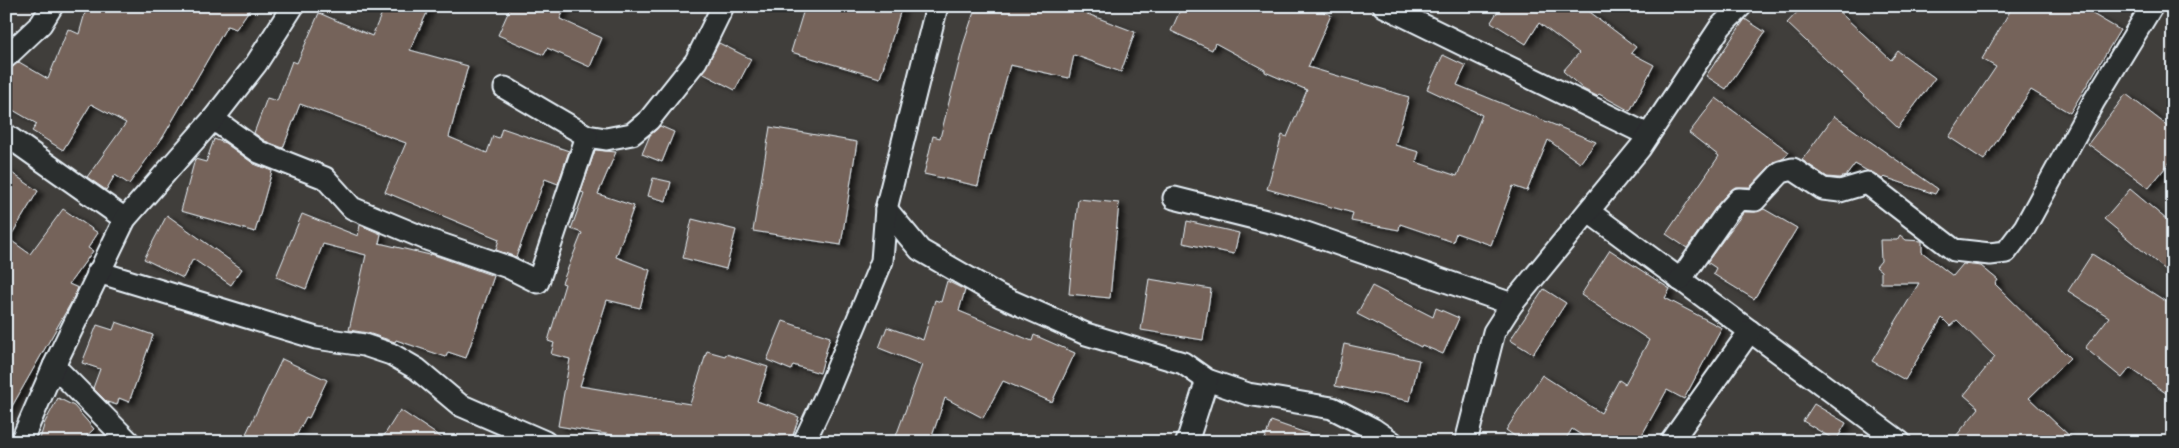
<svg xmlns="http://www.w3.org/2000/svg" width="2179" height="448" viewBox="0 0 2179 448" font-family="'Architects Daughter',sans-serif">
<defs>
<filter id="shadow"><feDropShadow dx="5.5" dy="3" stdDeviation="2.5" flood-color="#0009"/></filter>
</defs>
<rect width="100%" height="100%" fill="#403e3b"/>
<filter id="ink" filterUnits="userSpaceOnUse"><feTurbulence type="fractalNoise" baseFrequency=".02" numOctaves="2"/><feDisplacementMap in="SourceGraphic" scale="10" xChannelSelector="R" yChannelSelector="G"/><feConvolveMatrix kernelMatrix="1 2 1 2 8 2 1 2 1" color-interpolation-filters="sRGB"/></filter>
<g filter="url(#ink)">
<g fill="#74645a" stroke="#e8f1f8" filter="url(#shadow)">
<polygon points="87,6 252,6 236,29 227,26 163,137 129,184 115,175 106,190 87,177 126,123 91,104 63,150 32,131 37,124 6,106 6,75 11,68 19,62 48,79 68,29 79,34"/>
<polygon points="385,6 430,6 410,50 468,66 449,137 487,153 493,136 499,138 502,128 569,151 558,184 545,179 516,257 496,250 499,239 385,192 406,143 300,104 283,148 265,141 254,133 267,98 277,101 292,61 297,63 319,13 372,36"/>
<polygon points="511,6 566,6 560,19 602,38 590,67 547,48 544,55 498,35"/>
<polygon points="805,6 902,6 880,78 791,52"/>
<polygon points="976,6 1079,6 1077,10 1135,32 1121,72 1074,55 1069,78 1010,65 991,135 990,134 978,186 924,174 933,136 940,138 964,42"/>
<polygon points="1182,6 1310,6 1331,15 1308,67 1409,97 1395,145 1419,152 1416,162 1457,176 1482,115 1427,89 1443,55 1466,66 1457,85 1596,142 1580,163 1548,140 1527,191 1513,186 1491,245 1456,233 1453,242 1400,224 1399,230 1351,221 1353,213 1267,189 1282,135 1287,137 1307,90 1265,72 1265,70 1215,43 1212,50 1171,31"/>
<polygon points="1501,6 1582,6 1636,47 1631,53 1654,65 1630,111 1599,94 1597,96 1583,89 1563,71 1579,53 1539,23 1526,44 1491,22"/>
<polygon points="1803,6 1833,6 1891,60 1898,51 1935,78 1898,128 1787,23"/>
<polygon points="2013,6 2079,6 2120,30 2070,113 2031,90 1984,160 1949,137 1996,67 1982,59"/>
<polygon points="1745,19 1765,32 1726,89 1706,76"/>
<polygon points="719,43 751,59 735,90 702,73"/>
<polygon points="2126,94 2173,130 2173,158 2149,188 2088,144"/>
<polygon points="1716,98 1789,152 1784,158 1772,164 1750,187 1735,187 1730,191 1718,204 1687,248 1666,234 1719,156 1689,133"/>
<polygon points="1834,116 1938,189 1935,194 1884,177 1882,179 1855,164 1846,176 1839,178 1827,177 1802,160"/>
<polygon points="660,126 674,132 662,162 642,154 650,135"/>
<polygon points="770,127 857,142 841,245 753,231"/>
<polygon points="214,139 225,143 254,164 272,171 255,232 181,211 195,159 206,162"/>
<polygon points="595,150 616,152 598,194 634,206 616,257 650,270 640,308 607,300 580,386 690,404 707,351 725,356 726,354 768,367 757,401 799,417 791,441 769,433 766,442 654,442 558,426 570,359 551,354 554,343 548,341 565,284 562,283 582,233 571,229 584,193 581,192"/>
<polygon points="6,169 38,191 9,239 30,254 63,209 98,233 88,248 93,251 69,284 78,288 72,301 6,417"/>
<polygon points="653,178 671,182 666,201 648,196"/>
<polygon points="2130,189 2173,225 2173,276 2104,219"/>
<polygon points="1078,199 1119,203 1110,298 1069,294"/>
<polygon points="1764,209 1797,228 1754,299 1713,274 1716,268 1707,262 1744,212 1755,212"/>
<polygon points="302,214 358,236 360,225 381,234 379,243 430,255 431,254 494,276 466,358 448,352 446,357 396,340 395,342 368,333 349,330 366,255 323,244 306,289 276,277"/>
<polygon points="167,215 242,269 231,285 193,259 183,278 144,259"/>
<polygon points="692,219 736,230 726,269 683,258"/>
<polygon points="1187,221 1239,233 1234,254 1183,243"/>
<polygon points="1900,235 1906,240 1922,241 1922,252 1953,276 1963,264 1981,266 1998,280 1995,284 2070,358 2029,398 2076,442 1951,442 1979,408 1964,395 1995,357 1957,320 1950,326 1942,318 1905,380 1872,361 1919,283 1881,283 1881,271 1876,267 1881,261 1880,240 1897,240"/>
<polygon points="1610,250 1670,289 1665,298 1722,328 1684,399 1667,390 1638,442 1592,442 1572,429 1564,442 1523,442 1506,430 1542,375 1601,413 1619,380 1625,384 1649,340 1581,295"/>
<polygon points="2092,254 2173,306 2173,398 2130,368 2122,378 2085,348 2109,317 2068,291"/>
<polygon points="1149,279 1211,289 1203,340 1141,330"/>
<polygon points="947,281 965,290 959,311 1032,341 1034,335 1075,353 1052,402 1003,381 983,418 945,398 930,442 912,442 896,436 922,365 879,348 887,327 923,340 935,300 941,302"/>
<polygon points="1372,286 1433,317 1436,308 1459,318 1443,354 1422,345 1421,347 1357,314"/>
<polygon points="1544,289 1566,303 1533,354 1510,340"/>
<polygon points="783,321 830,337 820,373 793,365 791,370 767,360"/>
<polygon points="116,322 153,335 129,402 119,398 117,405 107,402 93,388 100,369 82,363 97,325 113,330"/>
<polygon points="1344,344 1419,360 1410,401 1335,386"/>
<polygon points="282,359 327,380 309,418 306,417 293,442 242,442"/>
<polygon points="58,398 74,406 94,429 80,442 39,442 45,422"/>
<polygon points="1814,404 1846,423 1836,441 1803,421"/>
<polygon points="400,410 448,442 380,442"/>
<polygon points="1271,421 1323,439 1322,442 1264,442"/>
</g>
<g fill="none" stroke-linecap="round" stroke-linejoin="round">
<g stroke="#e8f1f8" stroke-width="25">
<g id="minor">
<polyline points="1384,6 1648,135"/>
<polyline points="6,57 41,24 52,6"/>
<polyline points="505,88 587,136 606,139 632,134 649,120 696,61 723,6"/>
<polyline points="213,119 259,152 325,178 352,208 429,240 508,267 538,282 587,136"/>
<polyline points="6,135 125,219"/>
<polyline points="1174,198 1286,226 1512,304"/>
<polyline points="886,209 920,250 1000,296 1086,334 1183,363 1207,380 1248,394 1332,408 1373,429 1392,442"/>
<polyline points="1589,212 1900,442"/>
<polyline points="98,272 316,338 364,345 391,354 417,369 460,405 545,442"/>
<polyline points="1680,280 1728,211 1739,199 1755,200 1781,172 1793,169 1823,189 1840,191 1867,183 1954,250 1990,254 2006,252 2025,227 2094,101 2152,6"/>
<polyline points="54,366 129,442"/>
<polyline points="21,442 54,366 125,219 213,119 256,64 293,6"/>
<polyline points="804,442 827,393 882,261 886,209 937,6"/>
<polyline points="1187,442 1207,380"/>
<polyline points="1466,442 1494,332 1512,304 1640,148 1721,26 1741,6"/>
<polyline points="1671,442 1750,331"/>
</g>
</g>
<use href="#minor" stroke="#2a2d2e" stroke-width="21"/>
</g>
</g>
<rect width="2179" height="448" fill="none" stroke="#2a2d2e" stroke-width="25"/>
<rect x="12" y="12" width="2154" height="423" fill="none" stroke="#e8f1f8" stroke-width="2" filter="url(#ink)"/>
</svg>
